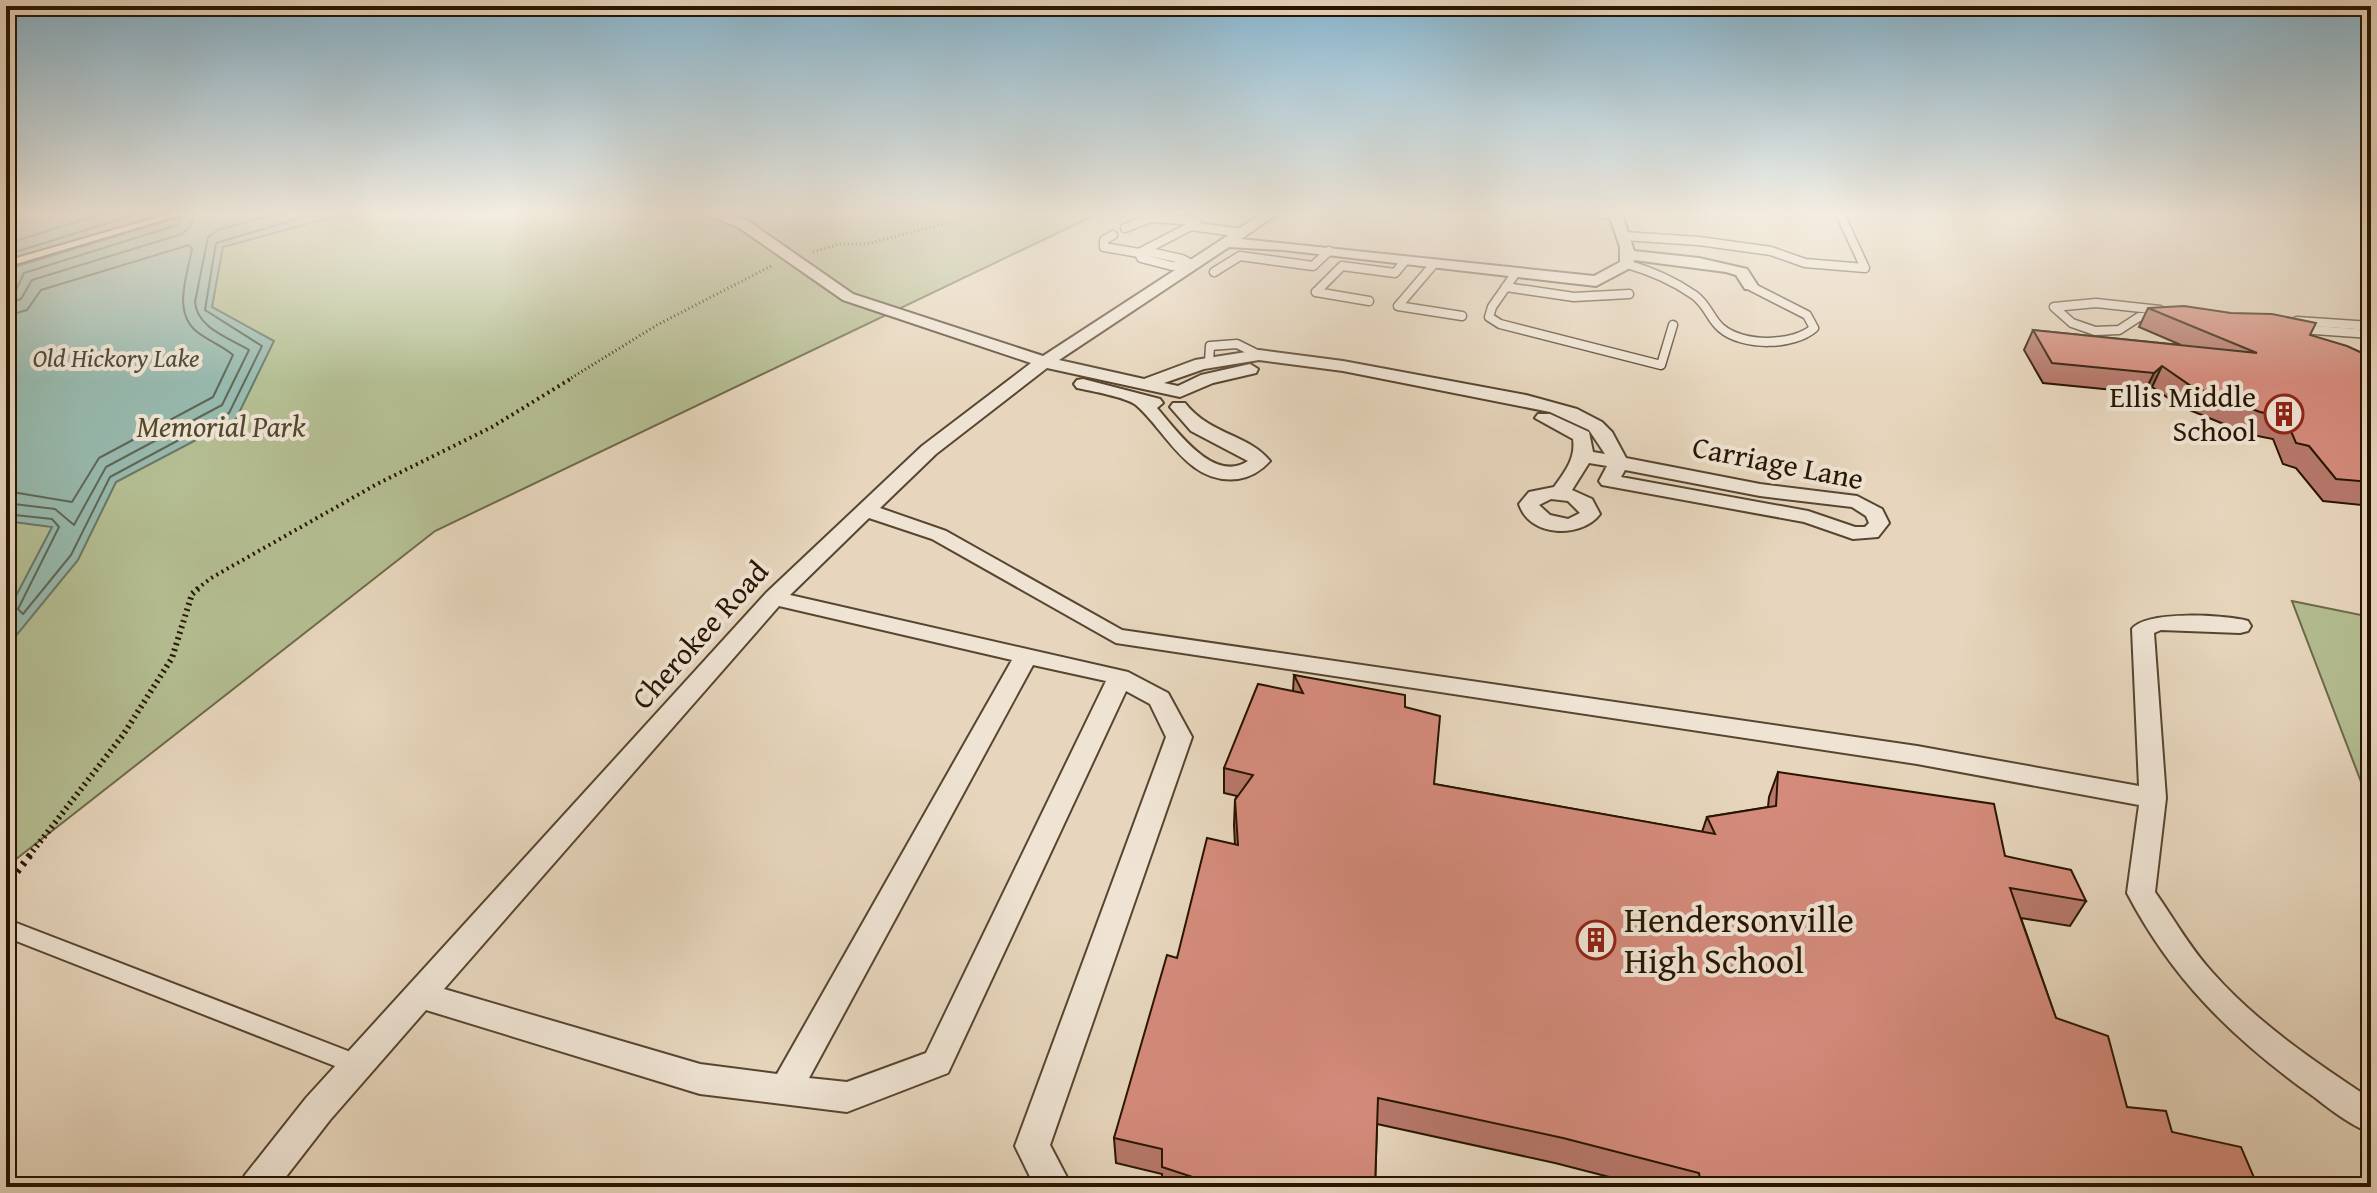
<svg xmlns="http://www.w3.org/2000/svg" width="2377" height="1193" viewBox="0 0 2377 1193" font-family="'Gentium Book Plus',serif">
<rect width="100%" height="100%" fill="#e7d6bd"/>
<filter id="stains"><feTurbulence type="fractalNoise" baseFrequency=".0025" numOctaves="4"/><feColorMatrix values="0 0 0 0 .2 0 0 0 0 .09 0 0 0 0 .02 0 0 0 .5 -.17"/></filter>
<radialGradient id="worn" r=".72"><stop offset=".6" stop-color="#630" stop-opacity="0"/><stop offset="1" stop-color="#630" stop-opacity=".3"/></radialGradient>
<g fill="#b4be92" stroke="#6e6a4a" stroke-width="2">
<polygon points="174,214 1097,214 435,531 6,867 6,264"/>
<polygon points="2292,601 2371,617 2371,808"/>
</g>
<g fill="#97b9ad" stroke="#6a7768" stroke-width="2">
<polygon points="6,214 166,214 6,263"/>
<polygon points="189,214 344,214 223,247 212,307 274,341 236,419 116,482 78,560 6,648 6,615 52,527 6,521 6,297 15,267"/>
</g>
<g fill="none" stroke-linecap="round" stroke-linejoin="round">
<g stroke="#5f6757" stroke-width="2">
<polyline points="6,244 101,214"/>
<polyline points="6,255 137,214"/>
<polyline points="6,294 16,290 24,273 177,225 184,216"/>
<polyline points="6,304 21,299 32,280 182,234 191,226 194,214"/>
<path d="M 6,316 L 27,310 L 41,290 L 189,245 L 192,249 C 187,276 171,315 200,334 C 211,342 223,346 233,355 L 213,397 L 99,458 L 72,502 L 6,491"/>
<path d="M 6,503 L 55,509 L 74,525 L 106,467 L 222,405 L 249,350 C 229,338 197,328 195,302 L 208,237 L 218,230 L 276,214"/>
<polyline points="6,514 52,519 59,527 18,609 23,614 71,555 110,477 229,413 262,346 205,310 216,243 314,214"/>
</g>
<g stroke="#574530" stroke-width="11">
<g id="service">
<polyline points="1598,214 1616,215"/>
<polyline points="1125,228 1151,218 1197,221"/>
<polyline points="1113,235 1104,240 1104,247 1139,253 1191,226 1242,233"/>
<polyline points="1624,236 1699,241 1771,251 1805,263 1865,268 1840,214"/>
<polygon points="1150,252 1182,259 1193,265 1172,266 1141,258 1139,253"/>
<polyline points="1434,264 1398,306 1462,316"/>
<path d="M 1627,264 C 1651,271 1674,281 1694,295 C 1708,305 1710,319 1721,328 C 1743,347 1794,346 1814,328 L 1807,315 L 1750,286"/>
<polyline points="1214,272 1240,256 1313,266 1329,251"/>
<polyline points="1515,274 1492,307 1489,317 1500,324 1661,365 1673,325"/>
<polyline points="1506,287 1574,297 1629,294"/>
<polyline points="1316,292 1342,266 1395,273 1405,261"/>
<polyline points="1316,292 1369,301"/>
<polyline points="2159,317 2139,317 2119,330 2095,331 2072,323 2054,307 2096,303 2160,310"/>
<polyline points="2297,321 2371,326"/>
<polyline points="2300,329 2371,334"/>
<polyline points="1209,362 1210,346 1237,344 1259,355"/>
</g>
</g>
<g stroke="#574530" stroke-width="4">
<g id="pedestrian">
<polygon points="169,214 183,214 6,267 6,261"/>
<polygon points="6,919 348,1051 352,1058 348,1065 340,1068 6,937"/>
</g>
</g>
<g stroke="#574530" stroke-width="4">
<g id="minor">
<path d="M 705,214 L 724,214 L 748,221 L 853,294 L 1043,356 L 1261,214 L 1277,214 L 1241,239 L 1594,276 L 1620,262 L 1620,247 L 1609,214 L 1622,214 L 1634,251 L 1699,258 L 1747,269 L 1758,286 L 1755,289 L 1745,289 L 1736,275 L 1726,272 L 1634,260 L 1632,267 L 1596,286 L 1283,250 L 1229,247 L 1059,360 L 1144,379 L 1195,360 L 1259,350 L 1343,361 L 1526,395 L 1577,409 L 1602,422 L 1612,432 L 1626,458 L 1760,484 L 1857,496 L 1882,509 L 1889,523 L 1878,537 L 1853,539 L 1804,522 L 1602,485 L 1599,481 L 1607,466 L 1589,463 L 1572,490 L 1592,499 L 1600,514 C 1581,539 1529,537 1519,504 L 1529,492 L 1554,487 C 1565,472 1576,458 1573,439 L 1535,418 L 1538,414 L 1550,414 L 1589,432 L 1593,452 L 1605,454 L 1589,430 L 1550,412 L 1343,371 L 1259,360 L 1204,369 L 1164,383 L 1178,386 L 1201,375 L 1250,364 L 1258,369 L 1256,373 L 1213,383 L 1180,397 L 1047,368 L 936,454 L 880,508 L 946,531 L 1122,630 L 1917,746 L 2139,786 L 2132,629 C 2146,610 2226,615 2248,621 L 2251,626 L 2248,631 L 2240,633 L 2161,630 L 2154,633 L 2166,798 L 2155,892 C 2174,919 2190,948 2212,972 C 2257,1023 2315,1062 2371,1099 L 2371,1133 C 2349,1125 2329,1108 2310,1094 C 2231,1037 2172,979 2127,893 L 2139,805 L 1917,764 L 1116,643 L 932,539 L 869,518 L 790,595 L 1128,672 L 1168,693 L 1192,737 L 1050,1145 L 1072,1187 L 1035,1187 L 1015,1146 L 1166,737 L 1150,704 L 1126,691 L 948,1073 L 847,1112 L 700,1094 L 426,1010 L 330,1120 L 278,1187 L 239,1187 L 245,1175 L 306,1098 L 766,593 L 922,446 L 1031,363 L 843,300 L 738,227 ZM 1625,470 L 1760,496 L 1852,507 L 1866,516 L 1869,523 L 1865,527 L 1855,527 L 1808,511 L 1621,477 ZM 1551,499 L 1568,501 L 1580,513 L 1568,519 L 1550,515 L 1539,505 ZM 779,606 L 1012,660 L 777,1074 L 700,1064 L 444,989 ZM 1033,665 L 1106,681 L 926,1053 L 847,1082 L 809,1078 Z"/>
<path d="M 1083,379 L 1160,399 L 1163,403 L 1157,408 C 1177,431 1214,484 1248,461 L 1191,431 L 1170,407 L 1173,403 L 1185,403 C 1210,435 1248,434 1270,461 C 1261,471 1251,477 1238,479 C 1188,485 1167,432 1136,405 C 1126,397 1091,391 1077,388 L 1074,384 L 1077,380 Z"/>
</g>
</g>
<g stroke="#271501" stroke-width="3" stroke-dasharray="1 3" stroke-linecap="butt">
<polyline points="813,252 840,244 866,244 982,214"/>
<polyline points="568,380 657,325 773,265"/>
</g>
<polyline stroke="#271501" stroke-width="4" stroke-dasharray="2 4" stroke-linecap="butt" points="197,589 211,578 377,484 492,427 572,378"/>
<polyline stroke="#271501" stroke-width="6" stroke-dasharray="2 4" stroke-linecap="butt" points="29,856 123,735 172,658 192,594 200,587"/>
<polyline stroke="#271501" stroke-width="7" stroke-dasharray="3 6" stroke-linecap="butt" points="6,886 31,854"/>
<use href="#service" stroke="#efe4d4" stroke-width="8"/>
<use href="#pedestrian" fill="#efe4d4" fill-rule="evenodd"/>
<use href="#minor" fill="#efe4d4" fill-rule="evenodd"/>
</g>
<g fill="#b7786b" stroke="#271501" stroke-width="2">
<polygon points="2148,308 2310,335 2371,357 2371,506 2323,501 2296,468 2283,464 2273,439 2248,434 2180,406 2152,387 2144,393 2043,383 2024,350 2033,330 2181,345 2139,327"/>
<polygon points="1294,675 1405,707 1434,784 1702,832 1707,817 1768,807 1769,797 1778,772 2005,856 2086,901 2070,926 2021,918 2056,1018 2127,1107 2172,1132 2258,1187 1648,1187 1555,1163 1377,1124 1375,1187 1162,1187 1162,1174 1116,1163 1114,1138 1177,958 1235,845 1234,825 1235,800 1237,796 1224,793 1224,768 1293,691"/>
</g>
<polygon fill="#956157" stroke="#271501" stroke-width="2" points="2162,366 2152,387 2144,393 2154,373"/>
<g fill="#d58b7c" stroke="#271501" stroke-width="2">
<polygon points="2184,306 2231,313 2272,314 2316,323 2310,335 2347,346 2371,357 2371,482 2336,479 2309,446 2296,443 2285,417 2260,412 2191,386 2162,366 2154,373 2052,363 2033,330 2257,353 2148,308"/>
<polygon points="1294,675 1405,695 1405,707 1440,716 1434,784 1715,834 1707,817 1776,806 1778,772 1994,804 2005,856 2071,870 2086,901 2010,888 2056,1018 2108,1036 2127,1107 2166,1111 2172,1132 2241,1147 2258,1187 1701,1187 1699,1173 1563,1138 1378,1098 1375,1187 1322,1186 1321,1187 1223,1187 1162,1167 1162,1149 1114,1138 1167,955 1177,958 1207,838 1238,845 1235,800 1253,775 1224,768 1258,684 1303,693"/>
</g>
<linearGradient id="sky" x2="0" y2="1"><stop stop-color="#87b6d0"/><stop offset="0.56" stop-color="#f4ede1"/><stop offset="1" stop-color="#f4ede1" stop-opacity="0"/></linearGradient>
<rect width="2377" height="381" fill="url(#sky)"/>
<defs>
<g id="building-ring" transform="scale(2)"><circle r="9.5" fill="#efe4d4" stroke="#8f2418" stroke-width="1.5"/><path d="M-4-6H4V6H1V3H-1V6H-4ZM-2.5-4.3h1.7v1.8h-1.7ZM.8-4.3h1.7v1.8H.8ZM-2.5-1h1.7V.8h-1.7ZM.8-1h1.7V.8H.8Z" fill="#8f2418"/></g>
</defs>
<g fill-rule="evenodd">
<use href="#building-ring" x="2284" y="414"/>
<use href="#building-ring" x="1596" y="940"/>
</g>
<g text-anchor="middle" stroke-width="8" stroke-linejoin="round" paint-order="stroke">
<g font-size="26" font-style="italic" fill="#4e4e3d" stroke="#efe4d4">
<text x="116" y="367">Old Hickory Lake</text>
</g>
<g font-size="30" fill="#271501" stroke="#efe4d4" text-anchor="end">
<text x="2256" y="407">Ellis Middle<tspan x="2256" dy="34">School</tspan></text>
</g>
<g font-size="30" font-style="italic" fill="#51482c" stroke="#efe4d4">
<text x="221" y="437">Memorial Park</text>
</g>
<g font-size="30" fill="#271501" stroke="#efe4d4">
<text transform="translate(1778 463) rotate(11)" y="10">Carriage Lane</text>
<text transform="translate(700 635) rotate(-48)" y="10">Cherokee Road</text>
</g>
<g font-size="36" fill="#271501" stroke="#efe4d4" text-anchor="start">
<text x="1624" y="932">Hendersonville<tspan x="1624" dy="41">High School</tspan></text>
</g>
</g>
<rect width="2377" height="1193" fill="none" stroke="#e7d6bd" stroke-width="32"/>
<rect x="8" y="8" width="2361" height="1177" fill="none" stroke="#271501" stroke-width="4"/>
<rect x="16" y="16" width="2345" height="1161" fill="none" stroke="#271501" stroke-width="2"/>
<rect width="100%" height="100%" filter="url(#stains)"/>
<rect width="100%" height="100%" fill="url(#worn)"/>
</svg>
